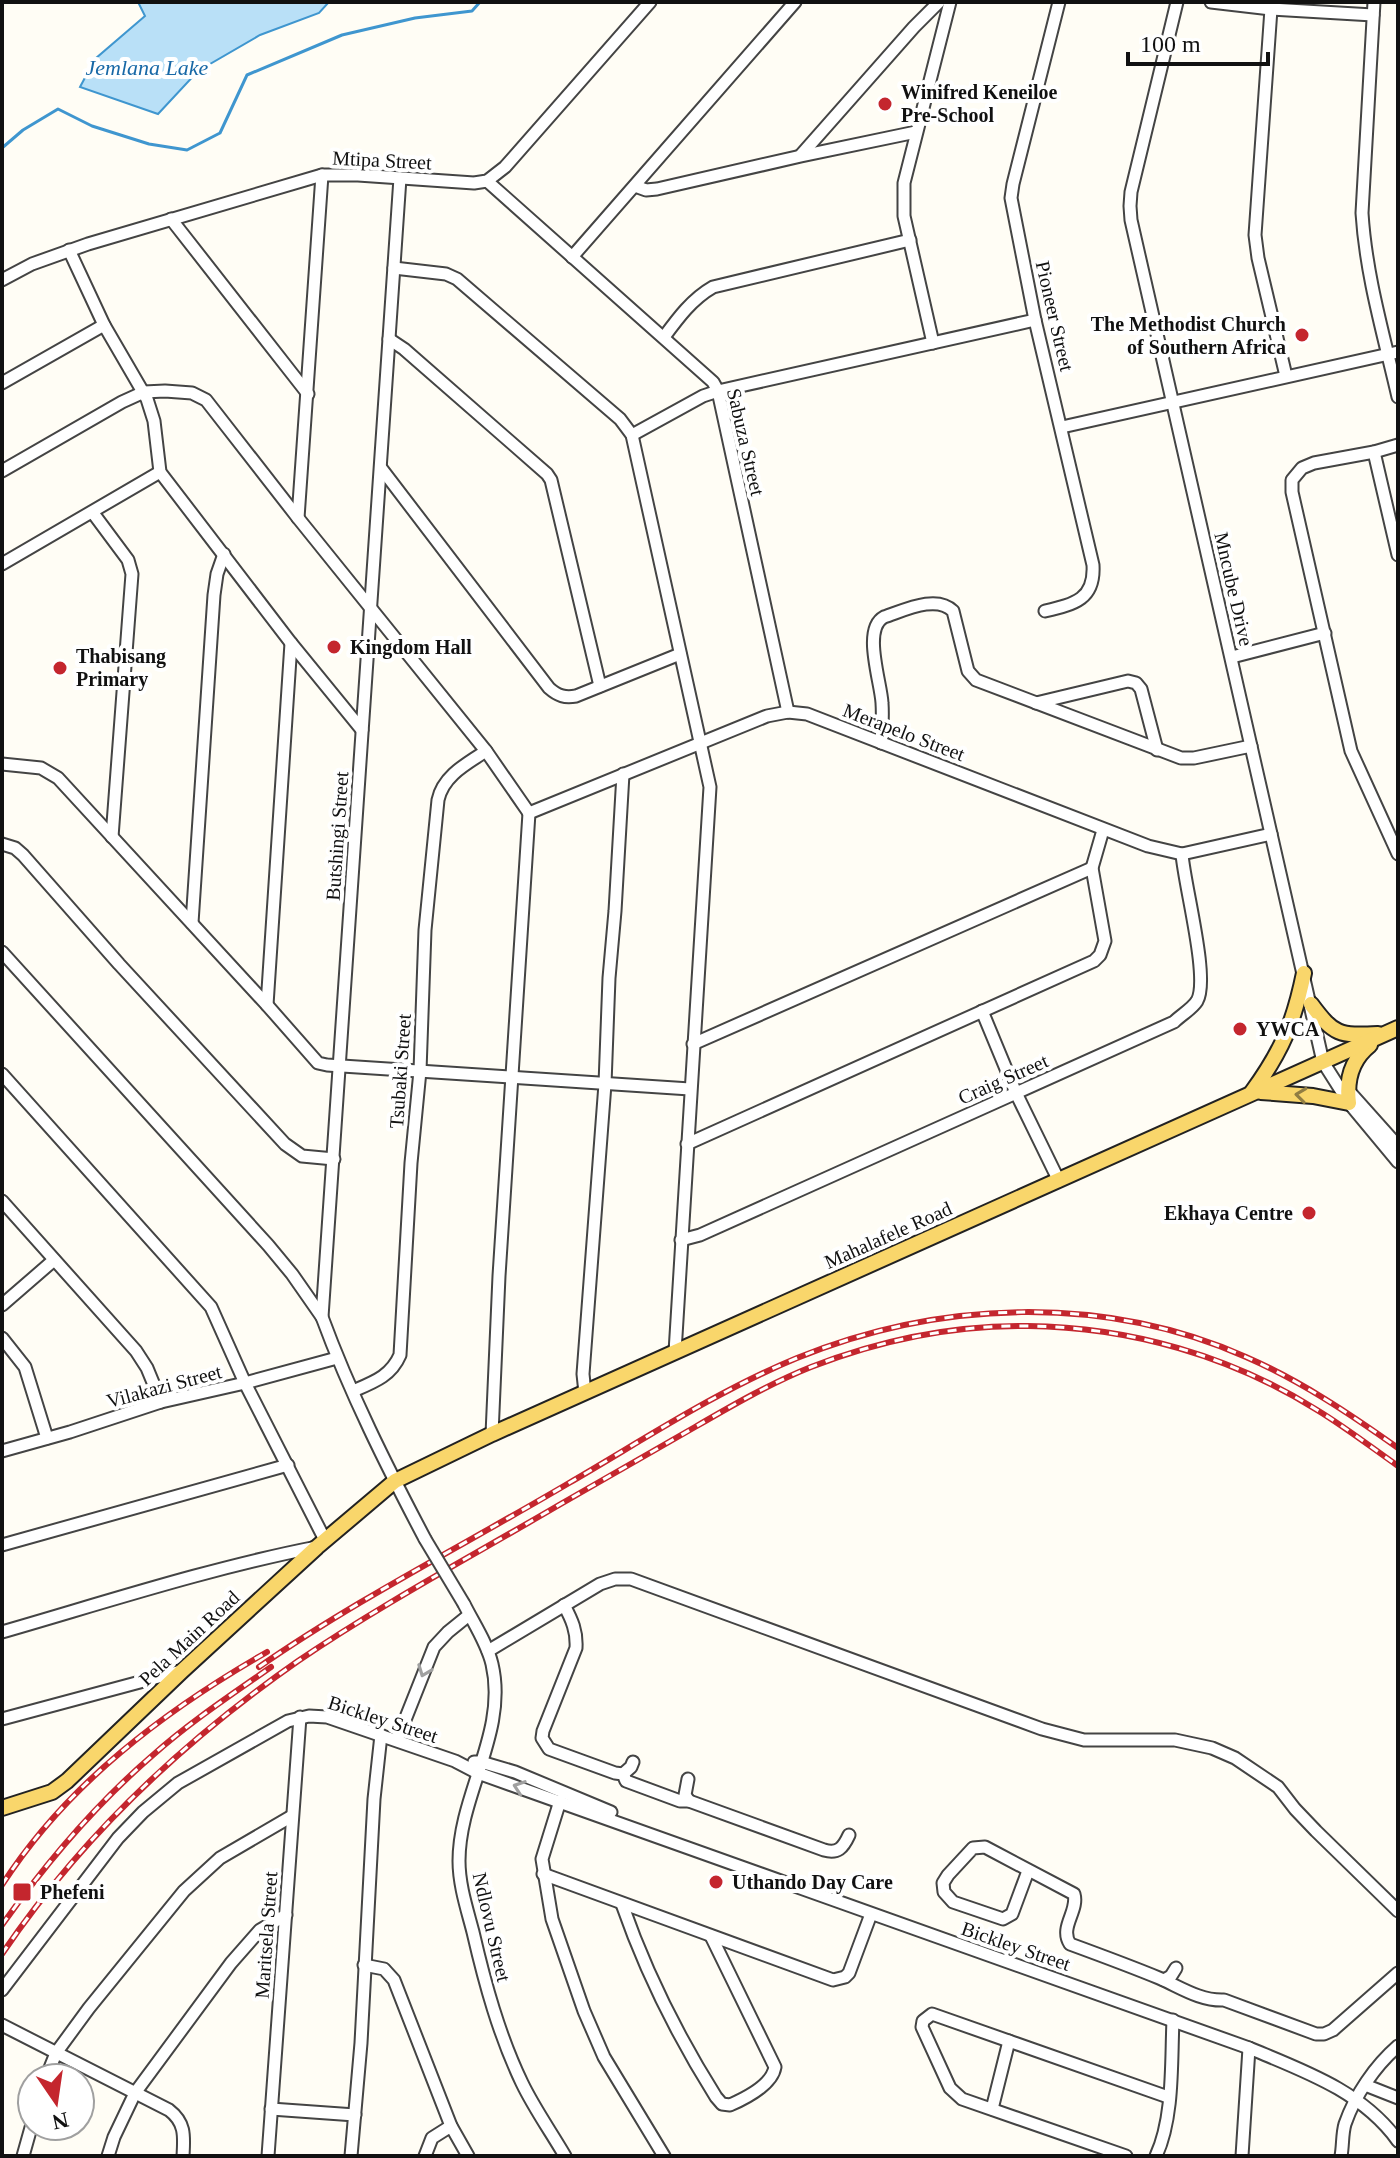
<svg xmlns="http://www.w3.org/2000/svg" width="1400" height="2158" viewBox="0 0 1400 2158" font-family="'Times New Roman',serif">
<rect width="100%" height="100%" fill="#fffdf5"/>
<polygon fill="#b9e0f7" stroke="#3f96cf" stroke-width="2" points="138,2 329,2 319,13 260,35 198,71 158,114 80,87 95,59 145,16"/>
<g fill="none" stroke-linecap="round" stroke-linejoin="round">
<polyline stroke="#3f96cf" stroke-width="3" points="2,148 23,130 58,109 92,126 149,144 187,150 220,133 247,75 342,35 415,18 472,11 480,2"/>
<g stroke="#444" stroke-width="15">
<g id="minor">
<polyline points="1177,2 1131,192 1130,206 1131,220 1323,1062 1349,1103 1398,1162"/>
<polyline points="1211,2 1271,9 1373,15"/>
<path d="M 1374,2 L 1362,213 C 1366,276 1384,336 1398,397"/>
<polyline points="1271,9 1255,235 1258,258 1286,376"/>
<polyline points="801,155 914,27 939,2"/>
<path d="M 400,178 L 322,1317 C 350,1393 387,1467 425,1539"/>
<polyline points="487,181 713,382 718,391 788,712"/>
<polyline points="635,186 646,190 657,189 801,156 916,132"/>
<polyline points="171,219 308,394"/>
<polyline points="69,250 104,325 147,399 154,421 160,472 291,643 362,730"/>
<polyline points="572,257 795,2"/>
<polyline points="394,268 446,274 457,279 620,419 632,435 710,787 675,1352"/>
<polyline points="2,280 32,264 88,244 322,175 358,175 474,183 487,181 505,167 650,2"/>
<path d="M 664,337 C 678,318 692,299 713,287 L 910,240"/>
<polyline points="389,339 404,349 547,474 551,480 600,686"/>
<polyline points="933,343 904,216 904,183 950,2"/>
<polyline points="2,383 104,325"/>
<polyline points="1062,427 1398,352"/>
<polyline points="632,435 703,396 718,391 1035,320"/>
<polyline points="1398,445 1374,452 1314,463 1302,468 1292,480 1292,492 1351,751 1398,854"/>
<polyline points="1374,452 1398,555"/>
<path d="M 381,468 L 549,688 C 558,696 565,698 576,696 L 680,654"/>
<polyline points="2,471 122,402 144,392 165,391 192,393 206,400 298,518 486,751 529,813"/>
<polyline points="93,513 128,560 132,574 112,837"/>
<polyline points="298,518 322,175"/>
<polyline points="2,564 160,472"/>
<path d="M 1045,611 C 1075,604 1095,599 1093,565 L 1035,320 L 1011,198 L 1013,184 L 1059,2"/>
<polyline points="1232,657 1325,633"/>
<polyline points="1036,703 1128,681 1136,683 1141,689 1157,750"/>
<path d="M 881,743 C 882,730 883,717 882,703 C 881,682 862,629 884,617 C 903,611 936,594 953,611 L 968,671 L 976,680 L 1181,758 L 1194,758 L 1251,746"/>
<polyline points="2,764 41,768 58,778 267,1005 318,1063 327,1065 690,1089"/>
<polyline points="529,813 767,716 788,712 807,714 1148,846 1182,854 1271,834"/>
<polyline points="2,844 15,848 23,855 119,964 285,1144 302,1156 334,1159"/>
<polyline points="192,923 214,595 217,574 224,554"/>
<polyline points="2,952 268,1245 292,1274 322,1317"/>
<polyline points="267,1005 291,643"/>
<polyline points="982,1011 1016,1093 1059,1181"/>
<polyline points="693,1044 1092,868"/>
<polyline points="2,1074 211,1307 245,1383 325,1540"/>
<polyline points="1347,1089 1398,1146"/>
<polyline points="687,1144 1094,961 1100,955 1105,941 1092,868 1103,830"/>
<polyline points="2,1201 136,1351 147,1368 161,1402"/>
<path d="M 681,1240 L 700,1235 L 1174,1022 C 1181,1015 1192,1009 1197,1001 C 1210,979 1184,884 1182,854"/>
<polyline points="2,1305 54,1260"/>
<polyline points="2,1338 25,1367 47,1438"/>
<path d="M 353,1391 C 374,1382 391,1376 400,1355 L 411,1163 L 420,1071 L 425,930 L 438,800 C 443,776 466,764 486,751"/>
<polyline points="585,1393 583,1374 605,1084 609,978 615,911 623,774"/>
<polyline points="492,1434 499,1276 529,813"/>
<polyline points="2,1451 70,1432 161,1402 245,1383 337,1358"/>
<polyline points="2,1545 288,1465"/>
<path d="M 464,1604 C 474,1624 487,1643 492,1664 C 508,1732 459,1794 459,1861 C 459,1885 467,1909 473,1932 C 485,1984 499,2035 522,2083 C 534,2108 551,2132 565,2156"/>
<path d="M 564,1605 C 572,1620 577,1631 576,1648 L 543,1731 L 542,1738 L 549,1749 L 615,1773 L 623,1774 L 626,1781 L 680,1801 L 689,1801 L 824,1850 C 838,1854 843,1848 849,1835"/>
<path d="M 2,1632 C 106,1602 210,1568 317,1547"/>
<polyline points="488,1651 600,1584 615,1579 631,1579 1042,1729 1084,1740 1175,1740 1212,1748 1235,1758 1278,1787 1295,1809 1316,1831 1398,1911"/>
<polyline points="2,1719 181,1671"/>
<polyline points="397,1740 434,1647 448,1632 469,1615"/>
<polyline points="474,1762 481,1762 515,1772 611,1812"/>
<polyline points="623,1774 631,1767 633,1762"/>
<polyline points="688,1779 685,1795 689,1801"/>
<polyline points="560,1801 542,1859 552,1919 584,2011 604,2057 664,2156"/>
<path d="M 1028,1871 L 1012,1914 L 1003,1919 L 953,1902 L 944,1892 L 943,1883 L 948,1875 L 973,1848 L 985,1847 L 1074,1894 C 1079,1911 1059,1927 1070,1944 C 1100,1955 1130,1966 1159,1978 C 1180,1987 1200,2001 1224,2000 L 1316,2034 L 1324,2034 L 1333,2030 L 1398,1973"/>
<polyline points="543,1874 833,1980 845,1977 849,1973 871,1914"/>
<path d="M 622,1904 C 646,1973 677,2035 716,2097 L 722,2104 L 730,2105 C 746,2098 772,2085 775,2067 L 711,1936"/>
<polyline points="364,1965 384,1969 394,1980 451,2126 468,2156"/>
<polyline points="1164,1980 1171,1976 1176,1968"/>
<path d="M 2,1990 L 118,1838 L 143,1812 L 178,1783 L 288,1721 L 309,1716 L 327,1717 L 455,1761 L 478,1773 L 1249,2048 C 1304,2071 1362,2091 1398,2141"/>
<path d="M 2,2025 L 169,2110 C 186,2123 184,2137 183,2156"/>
<polyline points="46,2078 56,2053 89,2008 184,1891 220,1858 292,1816"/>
<polyline points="1365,2085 1398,2098"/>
<polyline points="271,2109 355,2115"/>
<polyline points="992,2109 1009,2041"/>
<polyline points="23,2156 32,2124"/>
<polyline points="108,2156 114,2137 135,2093 231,1963 260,1930 286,1915"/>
<polyline points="268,2156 300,1717"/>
<polyline points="351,2156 361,2043 374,1799 381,1735"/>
<polyline points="425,2156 432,2138 451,2126"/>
<polyline points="1126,2156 962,2099 950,2088 922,2027 923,2021 932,2014 1168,2097"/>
<path d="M 1156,2156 C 1174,2117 1171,2062 1173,2020"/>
<polyline points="1242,2156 1249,2048"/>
<path d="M 1341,2156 C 1343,2146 1342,2134 1345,2124 C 1355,2095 1375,2066 1398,2046"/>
</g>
</g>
<g stroke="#222" stroke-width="18">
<g id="major">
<path d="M 1311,1004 C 1334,1035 1339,1036 1378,1034"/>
<path d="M 1252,1092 C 1282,1051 1294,1022 1304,973"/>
<path d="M 1261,1092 L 1313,1096 L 1349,1103 C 1346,1080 1351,1060 1370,1045"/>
<polyline points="2,1808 52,1792 67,1781 182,1671 317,1547 395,1481 492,1434 1398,1028"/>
</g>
</g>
<use href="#minor" stroke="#fff" stroke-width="11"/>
<use href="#major" stroke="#f9d66b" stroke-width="14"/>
<g stroke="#c4262e" stroke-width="6">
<g id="rail">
<path d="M 259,1667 C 357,1599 466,1544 569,1483 C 643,1440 717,1391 797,1358 C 939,1300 1104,1294 1246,1357 C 1301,1381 1350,1414 1398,1448"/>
<path d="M 2,1885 C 67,1784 164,1711 267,1652"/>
<path d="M 2,1925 C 46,1863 95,1805 153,1755 C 190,1722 231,1695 271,1667"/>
<path d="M 2,1954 C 81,1837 182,1742 298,1661 C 382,1604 472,1556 559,1505 C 604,1479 650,1453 695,1427 C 733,1405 771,1383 811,1367 C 880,1340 955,1325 1028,1326 C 1130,1327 1231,1356 1317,1410 C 1345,1427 1371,1447 1398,1466"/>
</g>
</g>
<use href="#rail" stroke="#fff" stroke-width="3" stroke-dasharray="9" stroke-linecap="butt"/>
<g stroke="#444" stroke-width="15" stroke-linecap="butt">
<polyline id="minor-bridge" points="425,1539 464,1604"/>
</g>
<use href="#minor-bridge" stroke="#fff" stroke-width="11"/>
</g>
<defs><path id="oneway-chevron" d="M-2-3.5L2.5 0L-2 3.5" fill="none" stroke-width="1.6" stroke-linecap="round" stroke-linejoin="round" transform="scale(2)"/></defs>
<use stroke="#917d42" href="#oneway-chevron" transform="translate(1301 1095) rotate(-173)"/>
<g stroke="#a0a0a0">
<use href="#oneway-chevron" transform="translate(424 1671) rotate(111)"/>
<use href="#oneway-chevron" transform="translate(519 1787) rotate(-161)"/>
</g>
<g fill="#c4262e" stroke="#fff" stroke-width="3">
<circle cx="885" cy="104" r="8"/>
<circle cx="1302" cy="335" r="8"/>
<circle cx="334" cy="647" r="8"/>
<circle cx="60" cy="668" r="8"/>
<circle cx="1240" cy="1029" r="8"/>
<circle cx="1309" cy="1213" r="8"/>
<circle cx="716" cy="1882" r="8"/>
<rect x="12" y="1882" width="20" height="20" rx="4"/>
</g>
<g text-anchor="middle" stroke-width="8" stroke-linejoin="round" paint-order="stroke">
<g font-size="20" font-weight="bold" fill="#111" stroke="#fff" text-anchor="start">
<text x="901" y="99">Winifred Keneiloe<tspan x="901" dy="23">Pre-School</tspan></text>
<text x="1286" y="331" text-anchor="end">The Methodist Church<tspan x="1286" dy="23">of Southern Africa</tspan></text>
<text x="350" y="654">Kingdom Hall</text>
<text x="76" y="663">Thabisang<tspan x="76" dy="23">Primary</tspan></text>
<text x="1256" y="1036">YWCA</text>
<text x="1293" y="1220" text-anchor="end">Ekhaya Centre</text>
<text x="732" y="1889">Uthando Day Care</text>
<text x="40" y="1899">Phefeni</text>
</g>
<g font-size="20" fill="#111" stroke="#fff">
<text transform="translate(382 160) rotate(3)" y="7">Mtipa Street</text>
<text transform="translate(1055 316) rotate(77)" y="7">Pioneer Street</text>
<text transform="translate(746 442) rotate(77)" y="7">Sabuza Street</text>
<text transform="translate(1234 589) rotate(77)" y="7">Mncube Drive</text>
<text transform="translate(904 732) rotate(21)" y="7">Merapelo Street</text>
<text transform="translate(337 836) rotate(-86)" y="7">Butshingi Street</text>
<text transform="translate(400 1071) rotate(-86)" y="7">Tsubaki Street</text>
<text transform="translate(1003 1079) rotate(-24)" y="7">Craig Street</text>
<text transform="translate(888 1235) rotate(-24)" y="7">Mahalafele Road</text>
<text transform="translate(164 1386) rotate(-15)" y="7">Vilakazi Street</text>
<text transform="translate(189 1638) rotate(-43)" y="7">Pela Main Road</text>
<text transform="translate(383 1719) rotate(18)" y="7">Bickley Street</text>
<text transform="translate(492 1927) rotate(77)" y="7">Ndlovu Street</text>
<text transform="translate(266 1935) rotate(-86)" y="7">Maritsela Street</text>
<text transform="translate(1016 1946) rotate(19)" y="7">Bickley Street</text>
</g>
<g font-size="22" font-style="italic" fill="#1768a6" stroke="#fff">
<text x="147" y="75">Jemlana Lake</text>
</g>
</g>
<rect width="1400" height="2158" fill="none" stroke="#111111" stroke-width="8"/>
<g transform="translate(56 2102) rotate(167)"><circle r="38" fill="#ffffff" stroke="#a0a0a0" stroke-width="2"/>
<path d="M0-6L14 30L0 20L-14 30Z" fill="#c4262e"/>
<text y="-12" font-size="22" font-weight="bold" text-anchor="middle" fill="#111111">N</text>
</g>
<path d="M1128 52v12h140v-12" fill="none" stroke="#111111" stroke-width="4"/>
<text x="1140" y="52" font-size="24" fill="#111111" stroke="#ffffff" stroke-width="6" paint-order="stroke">100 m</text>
</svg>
